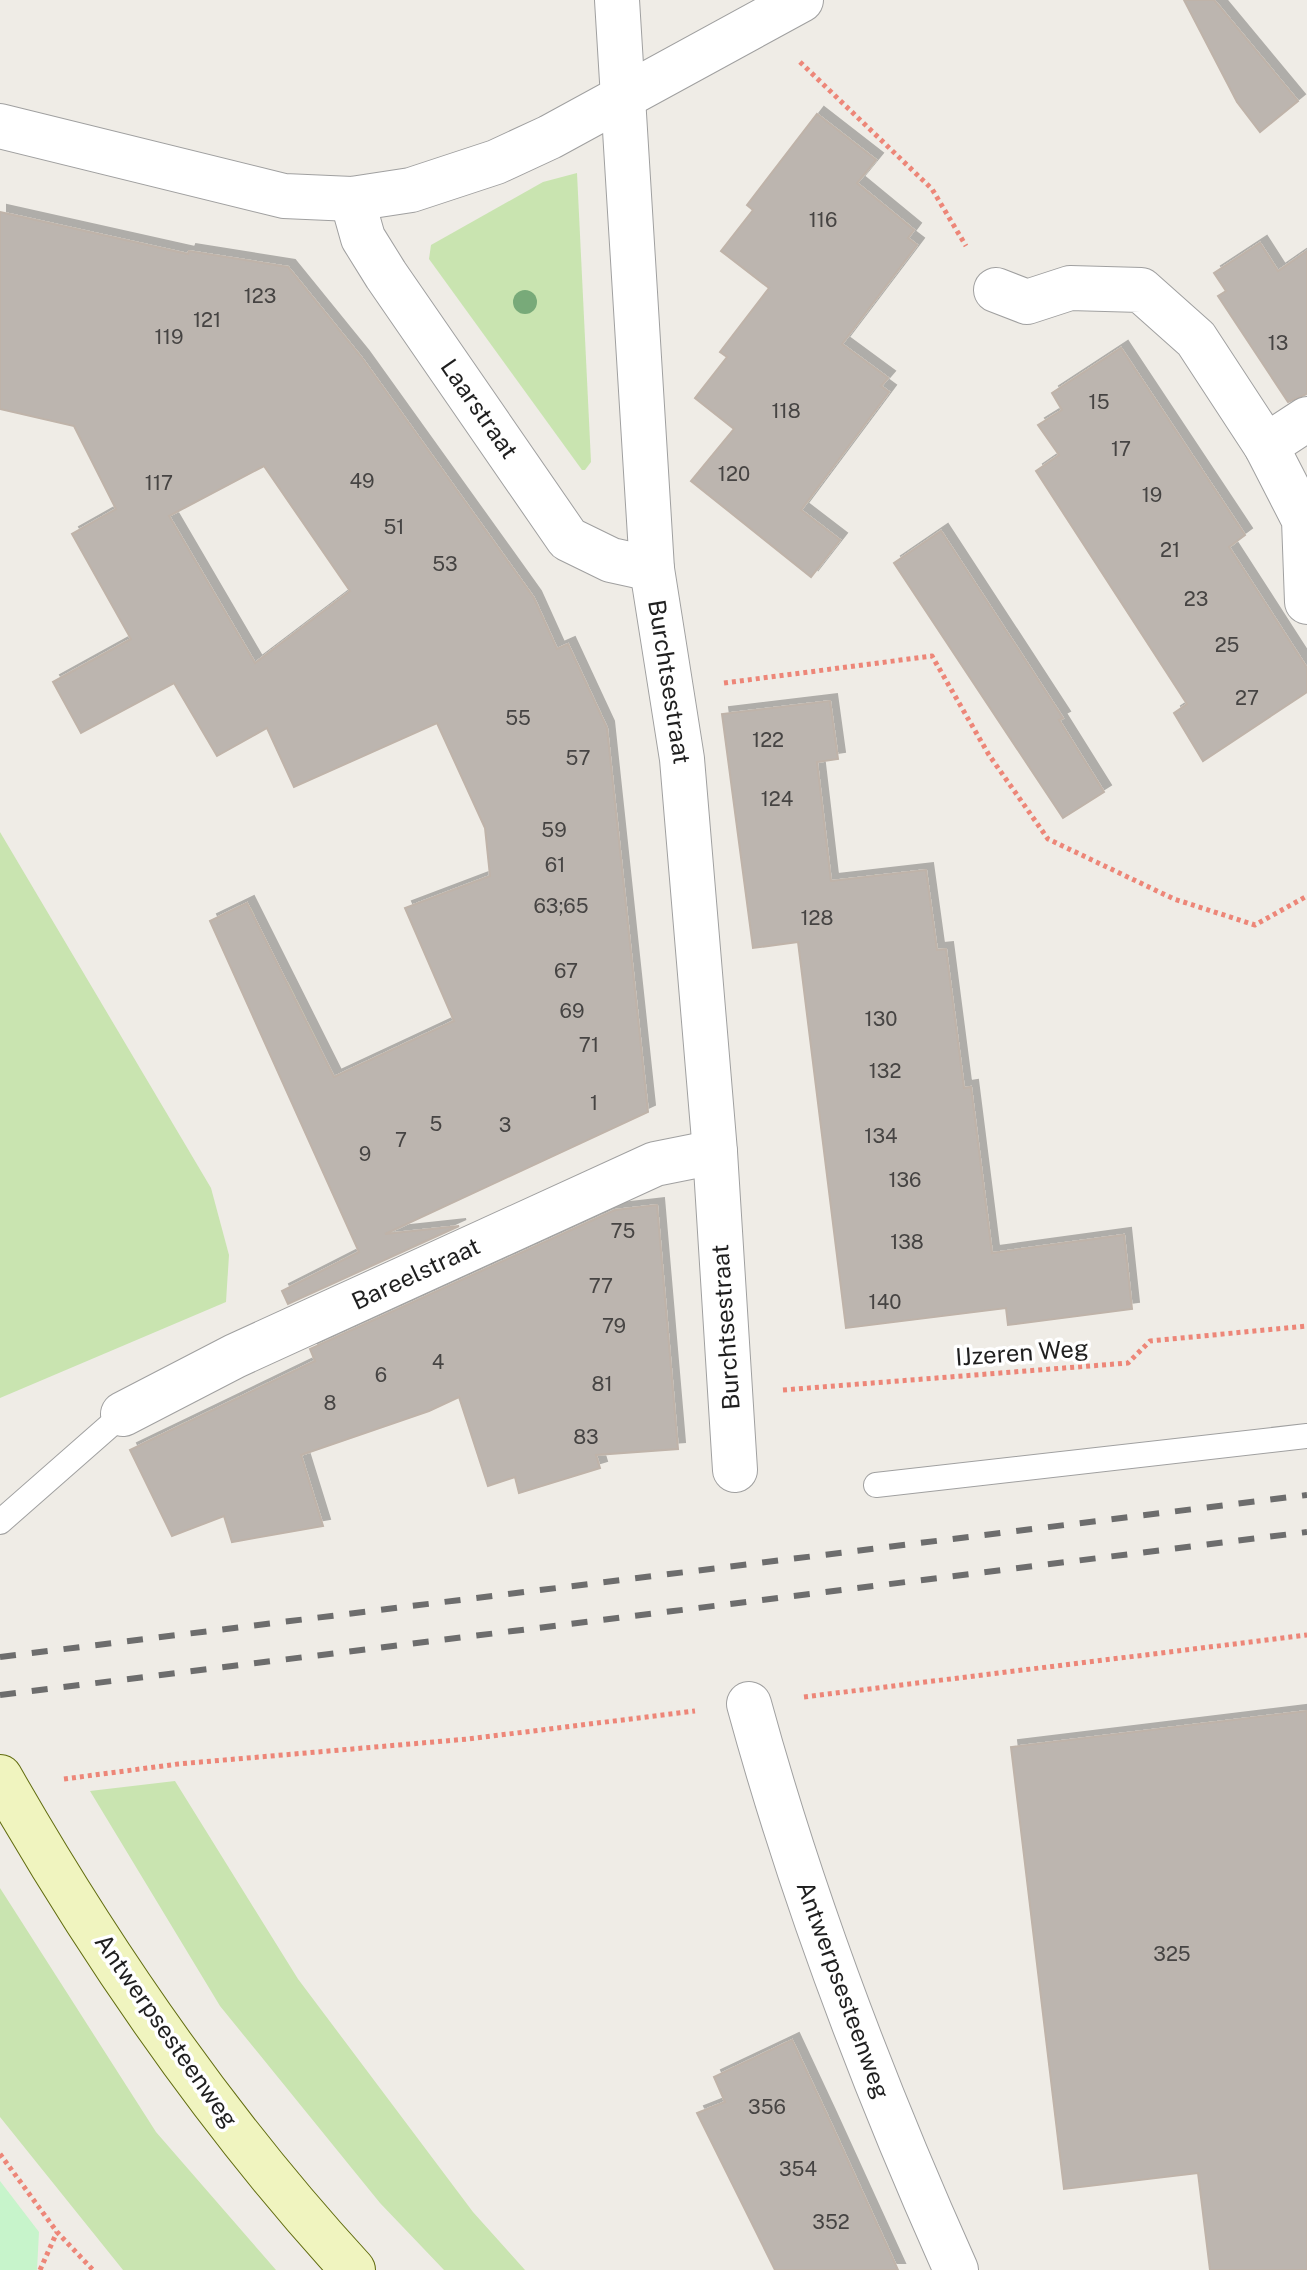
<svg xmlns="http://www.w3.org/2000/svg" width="1307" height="2270" viewBox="0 0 1307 2270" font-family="'Public Sans',sans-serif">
<defs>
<filter id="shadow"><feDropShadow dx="7" dy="-7" stdDeviation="0" flood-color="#0004"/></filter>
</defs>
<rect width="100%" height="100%" fill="#efece6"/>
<g fill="#c9e4b0">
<polygon points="577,173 591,462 585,470 582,470 429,259 431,245 543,182"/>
<polygon points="0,832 211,1188 229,1255 226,1302 0,1398"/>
<polygon points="175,1781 298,1979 473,2212 525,2270 444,2270 380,2203 220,2006 90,1791"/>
<polygon points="0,1888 156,2132 276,2270 123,2270 0,2117"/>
</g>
<polygon fill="#c7f4cb" points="0,2181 39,2232 37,2270 0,2270"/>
<g fill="#bcb5af" stroke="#bfb3a9" stroke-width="2" fill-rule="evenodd" filter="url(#shadow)">
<polygon points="1184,0 1214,0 1298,101 1260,132 1237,102"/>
<polygon points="817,114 876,160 857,183 914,230 908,238 917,245 842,344 888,378 881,386 889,392 801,510 840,540 811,577 691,481 734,429 695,398 727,357 720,352 769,288 721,251 753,210 747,205"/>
<path d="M 0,212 L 188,254 L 189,251 L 288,267 L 362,358 L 534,598 L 557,649 L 568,644 L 607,728 L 648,1112 L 385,1234 L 459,1226 L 288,1304 L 282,1291 L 359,1252 L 210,921 L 247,903 L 334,1077 L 454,1021 L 405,908 L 490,876 L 485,828 L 437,723 L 294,787 L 267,728 L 217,756 L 174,683 L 81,733 L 53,682 L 131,639 L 72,534 L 116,509 L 74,426 L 0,409 ZM 264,466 L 350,591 L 255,663 L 169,516 Z"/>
<polygon points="1260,243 1278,271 1307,251 1307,394 1288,402 1218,296 1226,291 1214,273"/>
<polygon points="1121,348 1245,535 1229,547 1307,668 1307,692 1203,761 1174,713 1187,704 1036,471 1059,455 1038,425 1062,410 1052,393"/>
<polygon points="941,531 1063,718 1059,720 1104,792 1063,818 894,563"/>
<polygon points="830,701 838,759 817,762 831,881 926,870 937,950 946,949 964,1088 971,1087 992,1253 1124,1235 1132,1309 1008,1325 1006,1308 846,1328 798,942 753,948 722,714"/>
<polygon points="657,1205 678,1449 596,1455 600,1468 519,1493 515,1477 488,1486 459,1397 429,1411 301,1455 323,1526 232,1542 224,1516 172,1536 130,1450 315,1361 310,1349 615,1210"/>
<polygon points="1307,1711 1307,2270 1210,2270 1198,2173 1064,2189 1011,1747"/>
<polygon points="792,2040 828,2117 898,2270 775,2270 697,2113 725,2102 714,2077"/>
</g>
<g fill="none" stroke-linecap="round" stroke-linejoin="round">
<g stroke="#a0a0a0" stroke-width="26">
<g id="lane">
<polyline points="876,1485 1307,1436"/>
<polyline points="0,1522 123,1414"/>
</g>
</g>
<g stroke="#a0a0a0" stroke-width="46">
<g id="street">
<polyline points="617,0 652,569 682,759 715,1152 735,1470"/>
<polyline points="0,126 284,196 352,199 411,190 496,162 550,137 801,0"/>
<polyline points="352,199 363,238 386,275 568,539 611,560 652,569"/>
<polyline points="996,290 1027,302 1070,288 1141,290 1196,339 1266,446 1304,520 1307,602"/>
<polyline points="1266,446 1307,419"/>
<polyline points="123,1414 235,1356 655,1164 715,1152"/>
<path d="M 749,1704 C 802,1898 874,2087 956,2270"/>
</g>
</g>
<g stroke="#616c0f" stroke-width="46">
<path id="secondary" d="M 0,1777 C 100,1952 216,2121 353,2270"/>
</g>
<g stroke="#ed8678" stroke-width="5" stroke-dasharray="4 4" stroke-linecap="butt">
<polyline points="800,62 932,189 966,246"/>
<polyline points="724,683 932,656 989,755 1048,839 1174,899 1255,925 1307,896"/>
<polyline points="783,1390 1128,1363 1150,1341 1307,1326"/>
<polyline points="804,1697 1307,1635"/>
<polyline points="64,1779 178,1764 468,1739 695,1711"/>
<polyline points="0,2154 57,2232 93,2270"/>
<polyline points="40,2270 57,2232"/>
</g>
<use href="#lane" stroke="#fff" stroke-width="24"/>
<use href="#street" stroke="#fff" stroke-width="44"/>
<use href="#secondary" stroke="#f0f4bf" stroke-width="44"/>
<g stroke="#6d6d6d" stroke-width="6" stroke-dasharray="16 16" stroke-linecap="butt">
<polyline points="0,1657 1307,1495"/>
<polyline points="0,1695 1307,1532"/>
</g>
</g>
<circle fill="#78aa79" cx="525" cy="302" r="12"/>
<g text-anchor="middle" stroke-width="7" stroke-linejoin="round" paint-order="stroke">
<g font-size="20" fill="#464443">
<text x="823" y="227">116</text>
<text x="260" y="303">123</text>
<text x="207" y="327">121</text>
<text x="169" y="344">119</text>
<text x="1278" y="350">13</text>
<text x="1099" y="409">15</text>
<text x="786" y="418">118</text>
<text x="1121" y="456">17</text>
<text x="734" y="481">120</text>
<text x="362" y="488">49</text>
<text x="159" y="490">117</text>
<text x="1152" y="502">19</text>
<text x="394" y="534">51</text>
<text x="1170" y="557">21</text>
<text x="445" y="571">53</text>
<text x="1196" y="606">23</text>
<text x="1227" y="652">25</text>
<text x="1247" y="705">27</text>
<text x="518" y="725">55</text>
<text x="768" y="747">122</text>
<text x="578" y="765">57</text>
<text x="777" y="806">124</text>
<text x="554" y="837">59</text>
<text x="555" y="872">61</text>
<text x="561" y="913">63;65</text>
<text x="817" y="925">128</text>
<text x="566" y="978">67</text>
<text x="572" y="1018">69</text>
<text x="881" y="1026">130</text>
<text x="589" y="1052">71</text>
<text x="885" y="1078">132</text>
<text x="594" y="1110">1</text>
<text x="436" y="1131">5</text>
<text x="505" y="1132">3</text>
<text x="881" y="1143">134</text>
<text x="401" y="1147">7</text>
<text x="365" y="1161">9</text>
<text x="905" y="1187">136</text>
<text x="623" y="1238">75</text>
<text x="907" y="1249">138</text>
<text x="601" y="1293">77</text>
<text x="885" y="1309">140</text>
<text x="614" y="1333">79</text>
<text x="438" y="1369">4</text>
<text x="381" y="1382">6</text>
<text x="602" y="1391">81</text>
<text x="330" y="1410">8</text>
<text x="586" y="1444">83</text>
<text x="1172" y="1961">325</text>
<text x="767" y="2114">356</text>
<text x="798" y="2176">354</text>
<text x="831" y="2229">352</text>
</g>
<g font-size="24" fill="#1f1f1f" stroke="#fff">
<text transform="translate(479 409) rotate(55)" y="8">Laarstraat</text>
<text transform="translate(669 682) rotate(81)" y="8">Burchtsestraat</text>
<text transform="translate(416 1274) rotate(-25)" y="8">Bareelstraat</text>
<text transform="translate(726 1327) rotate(-94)" y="8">Burchtsestraat</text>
<text transform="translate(1022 1353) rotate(-4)" y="8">IJzeren Weg</text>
<text transform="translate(843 1990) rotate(70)" y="8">Antwerpsesteenweg</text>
<text transform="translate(166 2031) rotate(55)" y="8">Antwerpsesteenweg</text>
</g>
</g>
</svg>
